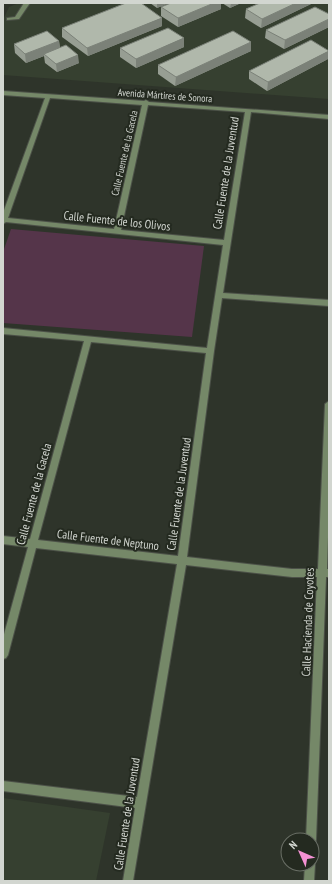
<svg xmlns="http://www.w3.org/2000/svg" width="332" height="884" viewBox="0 0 332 884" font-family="'PT Sans Narrow',sans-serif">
<rect width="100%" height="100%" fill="#2e342a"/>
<g fill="#364030">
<polygon points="19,3 329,3 329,99 3,75 3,20 9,7"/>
<polygon points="3,798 110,813 96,881 3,881"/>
</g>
<polygon fill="#55354a" points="11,229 204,246 192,337 3,323 3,252"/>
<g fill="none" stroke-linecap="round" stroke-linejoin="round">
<g stroke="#4c5148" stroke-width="2">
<polygon id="service" points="24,3 30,3 19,19 7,20 7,18 15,17"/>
</g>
<g stroke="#4c5148" stroke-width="2">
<g id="minor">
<path d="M 3,91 L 144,101 L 146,100 L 149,102 L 329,115 L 329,119 L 251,112 L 223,293 L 329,300 L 329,306 L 222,298 L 214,351 L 187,557 L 292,569 L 318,569 L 325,404 L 329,401 L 329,506 L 327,569 L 329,569 L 329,577 L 326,577 L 316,840 L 315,844 L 312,845 L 312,840 L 306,840 L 317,577 L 292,577 L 186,565 L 133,881 L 123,881 L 135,808 L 3,791 L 3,781 L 137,797 L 177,564 L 36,548 L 8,655 L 6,658 L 3,659 L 3,638 L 28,547 L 3,544 L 3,536 L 30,539 L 84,341 L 3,334 L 3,328 L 207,348 L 223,245 L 6,222 L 3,224 L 3,213 L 45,98 L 3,95 ZM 50,98 L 142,105 L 114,229 L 8,218 ZM 148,105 L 245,112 L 224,240 L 121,230 ZM 91,342 L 206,353 L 178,556 L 38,540 Z"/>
<polygon points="312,859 315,864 314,881 304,881 305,864 312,864"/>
</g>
</g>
<use href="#service" fill="#758868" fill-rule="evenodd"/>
<use href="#minor" fill="#758868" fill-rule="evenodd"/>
</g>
<g fill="#979e93">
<polygon points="150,3 169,3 157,8"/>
<polygon points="171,3 221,3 221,9 178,27 161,16 161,7"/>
<polygon points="222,3 241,3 230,8"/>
<polygon points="260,3 311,3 311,4 261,28 245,18 246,9"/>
<polygon points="329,14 329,27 284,49 265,38 266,30"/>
<polygon points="162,26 88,56 62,37 62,28"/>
<polygon points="59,41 60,48 79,63 57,72 45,63 44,56 26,63 15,53 14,44"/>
<polygon points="251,42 251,51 175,86 158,74 158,65"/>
<polygon points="184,47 136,68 120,57 120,48"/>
<polygon points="328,59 267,91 249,79 249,71"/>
</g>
<g fill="#7b8178">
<polygon points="157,3 169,3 157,8"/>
<polygon points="214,3 221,3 221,9 178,27 178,18"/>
<polygon points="231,3 241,3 230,8"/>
<polygon points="296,3 311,3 311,4 261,28 262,19"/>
<polygon points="162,18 162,26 88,56 87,48"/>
<polygon points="329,19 329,27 284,49 285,40"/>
<polygon points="184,38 184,47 136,68 136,59"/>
<polygon points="59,41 60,49 44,54 44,56 26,63 25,54"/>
<polygon points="251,42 251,51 175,86 176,77"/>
<polygon points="329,51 328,59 267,91 268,82"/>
<polygon points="78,55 79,63 57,72 56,64"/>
</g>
<g fill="#b0b8ab" stroke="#7b8178">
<polygon points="126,3 141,3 162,18 87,48 62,28"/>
<polygon points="171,3 214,3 178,18 161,7"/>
<polygon points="260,3 296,3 262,19 246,9"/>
<polygon points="315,7 329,14 329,19 285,40 266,30"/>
<polygon points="168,28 184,38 136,59 120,48"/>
<polygon points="47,31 59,41 25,54 14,44"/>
<polygon points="233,31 251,42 176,77 158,65"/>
<polygon points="311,40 329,51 268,82 249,71"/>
<polygon points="66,45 78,55 56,64 44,54"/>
</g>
<g text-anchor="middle" stroke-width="4" stroke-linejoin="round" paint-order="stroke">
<g font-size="10" fill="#d2d6d0" stroke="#242a20">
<text transform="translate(165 95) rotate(4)" y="4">Avenida Mártires de Sonora</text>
<text transform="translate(124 153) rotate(-77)" y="4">Calle Fuente de la Gacela</text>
</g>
<g font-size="12" fill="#d2d6d0" stroke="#242a20">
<text transform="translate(226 173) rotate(-81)" y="4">Calle Fuente de la Juventud</text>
<text transform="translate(117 221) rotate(6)" y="4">Calle Fuente de los Olivos</text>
<text transform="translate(34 494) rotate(-75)" y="4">Calle Fuente de la Gacela</text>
<text transform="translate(179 494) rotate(-82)" y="4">Calle Fuente de la Juventud</text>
<text transform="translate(108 540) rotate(7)" y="4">Calle Fuente de Neptuno</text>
<text transform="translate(308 622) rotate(-88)" y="4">Calle Hacienda de Coyotes</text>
<text transform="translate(127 814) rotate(-81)" y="4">Calle Fuente de la Juventud</text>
</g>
</g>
<rect width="332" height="884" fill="none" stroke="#d2d6d0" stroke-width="8"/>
<g transform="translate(300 852) rotate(315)"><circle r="19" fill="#242a20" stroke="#6a6f66"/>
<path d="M0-3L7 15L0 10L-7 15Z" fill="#f491d3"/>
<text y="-6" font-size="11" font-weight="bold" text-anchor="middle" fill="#d2d6d0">N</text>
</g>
</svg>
